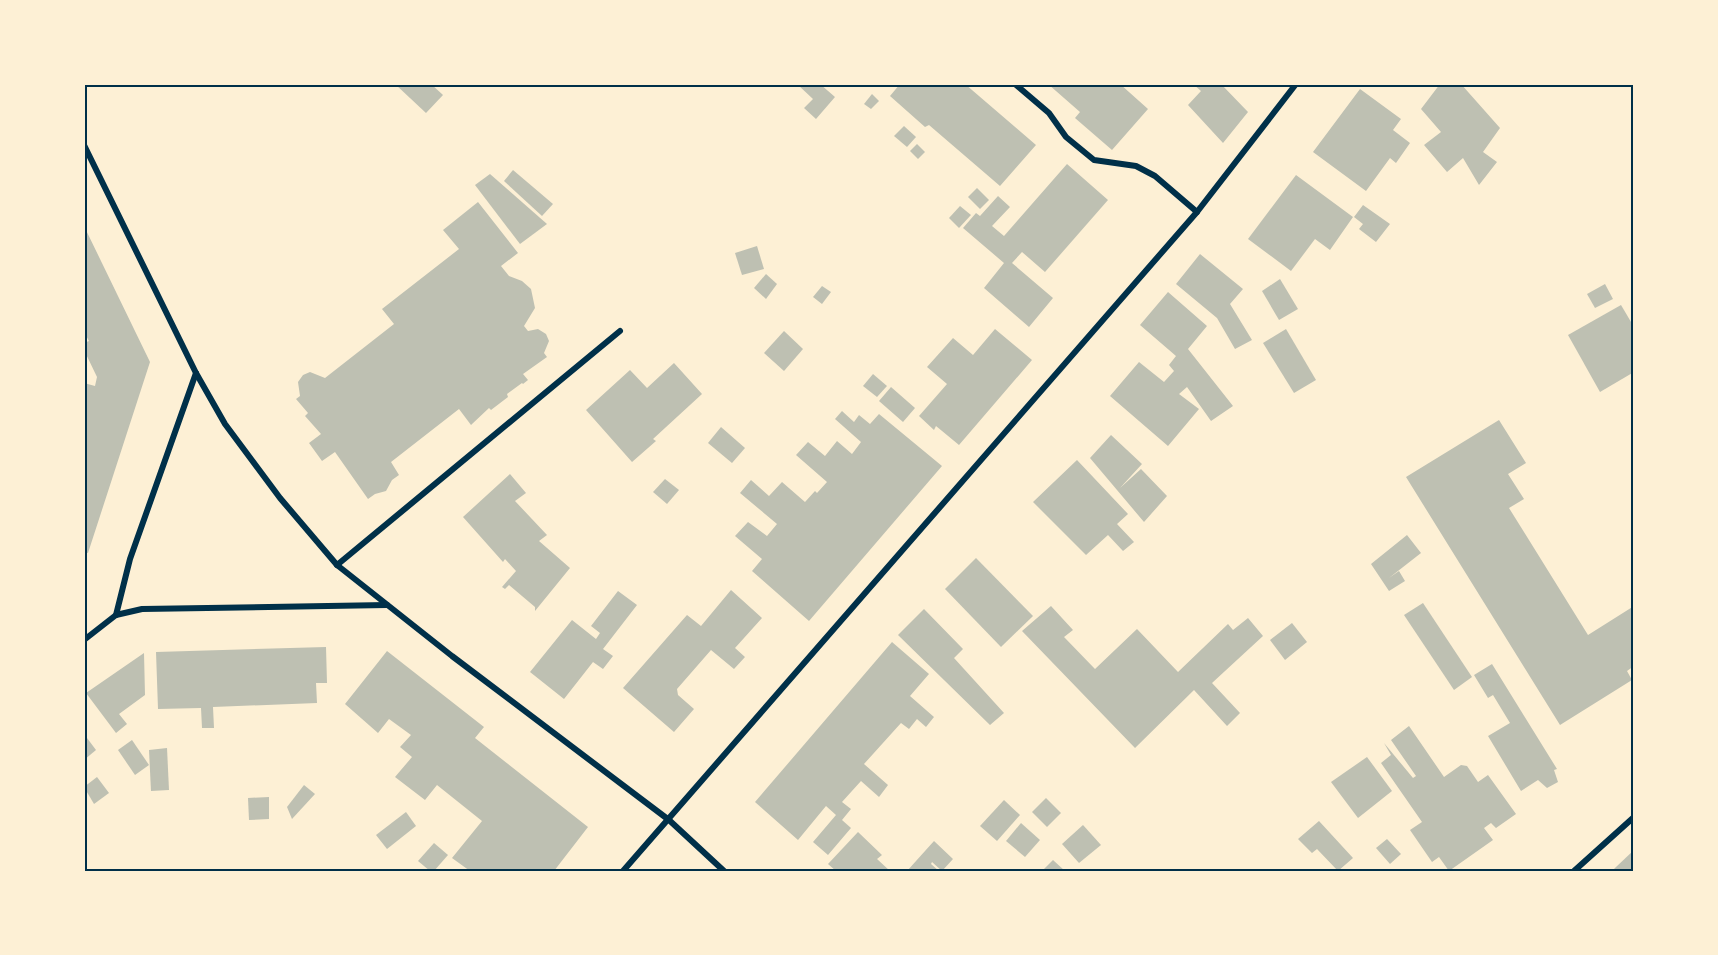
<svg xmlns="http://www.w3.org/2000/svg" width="1718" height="955" viewBox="0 0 1718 955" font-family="'Roboto Condensed',sans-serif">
<rect width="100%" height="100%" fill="#fdf0d5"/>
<g fill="#bec0b2">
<polygon points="395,84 431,84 443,95 426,113"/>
<polygon points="797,84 820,84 835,97 816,119 804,108 813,99"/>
<polygon points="900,84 957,84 960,86 965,84 1036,145 1000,186 929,125 925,127 890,96"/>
<polygon points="1048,84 1120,84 1148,109 1112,150 1075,118 1080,112"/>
<polygon points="1193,84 1221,84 1248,112 1223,143 1188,105 1201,91"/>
<polygon points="1440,84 1461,84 1500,128 1483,152 1497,162 1479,185 1463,158 1447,172 1424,145 1441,132 1421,109"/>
<polygon points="1360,89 1401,119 1393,130 1410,143 1396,163 1390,158 1366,191 1313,152"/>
<polygon points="872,94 879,101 871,109 864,104"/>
<polygon points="904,126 916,137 907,147 894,136"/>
<polygon points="917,144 925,152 918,159 910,151"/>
<polygon points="1067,164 1108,200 1045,272 1022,252 1012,263 1053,298 1029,327 984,288 1004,263 963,228 976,213 980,216 998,196 1010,207 992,226 1004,236"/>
<polygon points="513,170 553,204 542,216 504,181"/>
<polygon points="490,174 547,224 520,244 475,185"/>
<polygon points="1296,175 1353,217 1330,250 1315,239 1291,271 1248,239"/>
<polygon points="977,188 989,200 980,209 968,197"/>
<polygon points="478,202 518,253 501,266 509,276 522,281 531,289 535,308 524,326 528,331 538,329 546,334 549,341 544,353 547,357 523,374 528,380 523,384 522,383 507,394 508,397 491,410 489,408 471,425 459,409 391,462 399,475 392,480 386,491 375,494 368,499 335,452 322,461 309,443 321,434 305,416 308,413 296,399 300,396 298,382 303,375 310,372 325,378 394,324 382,309 459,249 443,230"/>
<polygon points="1363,205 1390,224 1376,242 1359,229 1363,224 1354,217"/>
<polygon points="960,206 971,215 959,228 949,218"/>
<polygon points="84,226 150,362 88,553 84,552 84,383 95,386 97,377 84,350 84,343 89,341 84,332"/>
<polygon points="757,246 764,269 742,275 735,253"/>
<polygon points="1200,254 1243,289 1230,304 1252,340 1235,349 1217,318 1176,284"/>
<polygon points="766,274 777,284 766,299 754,288"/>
<polygon points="1280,279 1298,309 1279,320 1262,291"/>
<polygon points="1605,284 1613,299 1595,308 1587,294"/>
<polygon points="822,286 831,292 822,304 813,297"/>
<polygon points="1168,292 1207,326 1188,349 1233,406 1211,421 1187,387 1179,394 1199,409 1168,446 1110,396 1139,362 1164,382 1174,371 1169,365 1176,356 1140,325"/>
<polygon points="1621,305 1634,327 1634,372 1600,392 1568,335"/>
<polygon points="995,329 1032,360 959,445 936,426 934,430 919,416 947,384 927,367 953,338 973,355"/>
<polygon points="1286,329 1316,380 1294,393 1263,343"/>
<polygon points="784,331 803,349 784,371 764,353"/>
<polygon points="674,363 702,394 653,439 656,441 632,462 586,410 630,370 647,388"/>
<polygon points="873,374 887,386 877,397 863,386"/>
<polygon points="891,387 915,408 903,422 879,401"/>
<polygon points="842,411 854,422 859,415 870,424 879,414 942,466 809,621 752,571 762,559 735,536 748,522 767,536 777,524 740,493 751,480 769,496 782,482 805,502 815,491 817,493 827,482 796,455 808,442 825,456 837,441 852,454 861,442 835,419"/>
<polygon points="1499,420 1526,463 1508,474 1524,499 1509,508 1588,635 1634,606 1634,666 1627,671 1632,680 1560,725 1406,477"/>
<polygon points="721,427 745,448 732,463 708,443"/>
<polygon points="1111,435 1142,464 1120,488 1141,469 1167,496 1144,522 1090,458"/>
<polygon points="1077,460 1128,514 1117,524 1134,542 1123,551 1108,535 1086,555 1033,502"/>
<polygon points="510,474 526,493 515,501 547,535 539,541 570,568 535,611 535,607 509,585 505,589 502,587 516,571 505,559 503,562 463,517"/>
<polygon points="665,479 679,490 667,504 653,492"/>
<polygon points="1407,535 1421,553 1389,578 1399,571 1405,581 1389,591 1371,564"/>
<polygon points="976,558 1033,616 1001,647 945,589"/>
<polygon points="731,590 762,618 735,648 745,657 734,669 711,650 677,689 678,695 694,709 674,732 623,688 687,615 701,626"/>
<polygon points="618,591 637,605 603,649 613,656 603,669 593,662 564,699 530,672 572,620 596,639 600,633 591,626"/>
<polygon points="1423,603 1472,677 1454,690 1404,615"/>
<polygon points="1051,606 1073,630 1064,637 1095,669 1137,629 1178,672 1228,624 1233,630 1248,618 1263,636 1212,683 1240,713 1227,726 1194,690 1135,748 1022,631"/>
<polygon points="924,609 963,649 954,658 1004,713 990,725 898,635"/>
<polygon points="1292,623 1307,642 1285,660 1270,640"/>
<polygon points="892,642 929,674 910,696 934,717 926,727 917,719 909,729 901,723 864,764 888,785 879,797 861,781 842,802 851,809 842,820 851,828 828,855 813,842 836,815 826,806 798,840 755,802"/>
<polygon points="326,647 327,683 316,683 317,703 213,707 214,728 202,728 201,708 158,709 156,652"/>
<polygon points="387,651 484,727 475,738 588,827 554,871 470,871 452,858 482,821 437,785 425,800 395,777 412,757 400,747 411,735 389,719 378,733 345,704"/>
<polygon points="144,653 145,695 119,714 127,724 116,733 86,693"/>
<polygon points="1492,664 1557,769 1554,770 1558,782 1547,788 1538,780 1521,791 1488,736 1510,723 1493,695 1488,698 1474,675"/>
<polygon points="1409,726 1444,777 1461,765 1467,766 1478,782 1488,775 1516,814 1496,828 1491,823 1484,828 1493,840 1449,871 1439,857 1432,862 1410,830 1422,822 1381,763 1391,755 1384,743 1413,778 1416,776 1391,740"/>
<polygon points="84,734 96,750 84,760"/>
<polygon points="132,740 149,765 135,775 118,750"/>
<polygon points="167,748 169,790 151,791 149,750"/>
<polygon points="1367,757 1392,791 1358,818 1331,782"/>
<polygon points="97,777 109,793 94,804 84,787"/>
<polygon points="304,785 315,794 292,819 287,807"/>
<polygon points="269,797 269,819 249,820 248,798"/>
<polygon points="1046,798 1061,813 1047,827 1032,812"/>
<polygon points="1004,800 1020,815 997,841 980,826"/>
<polygon points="406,812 416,826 387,849 376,835"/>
<polygon points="1319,821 1353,858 1338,871 1317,849 1312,853 1298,839"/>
<polygon points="1021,823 1040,840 1025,857 1006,841"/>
<polygon points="1083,825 1101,845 1079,863 1062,844"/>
<polygon points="858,832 882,855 877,859 890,871 836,871 828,864"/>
<polygon points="1387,839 1401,854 1390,864 1376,848"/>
<polygon points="934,841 953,859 942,871 932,862 931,864 939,871 907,871"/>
<polygon points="434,843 448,855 434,871 430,871 418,861"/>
<polygon points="1634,850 1634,871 1612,871 1616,867"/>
<polygon points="1053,860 1065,871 1042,871"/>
</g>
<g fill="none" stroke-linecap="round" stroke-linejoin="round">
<g stroke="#003049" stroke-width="6">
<polyline points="1015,84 1049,113 1066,137 1094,160 1136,166 1155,176 1197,212"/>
<polyline points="84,145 196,373 225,424 280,498 337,565 452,656 669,820 724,871"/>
<polyline points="337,565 620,331"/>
<polyline points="116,615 130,559 196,373"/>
<polyline points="84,640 116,615 142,609 387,605"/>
<polyline points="623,871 1197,212 1296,84"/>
<polyline points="1574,871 1634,817"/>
</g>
</g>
<rect width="1718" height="955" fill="none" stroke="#fdf0d5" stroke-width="171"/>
<rect x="86" y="86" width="1546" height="784" fill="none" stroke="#003049" stroke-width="2"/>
</svg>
